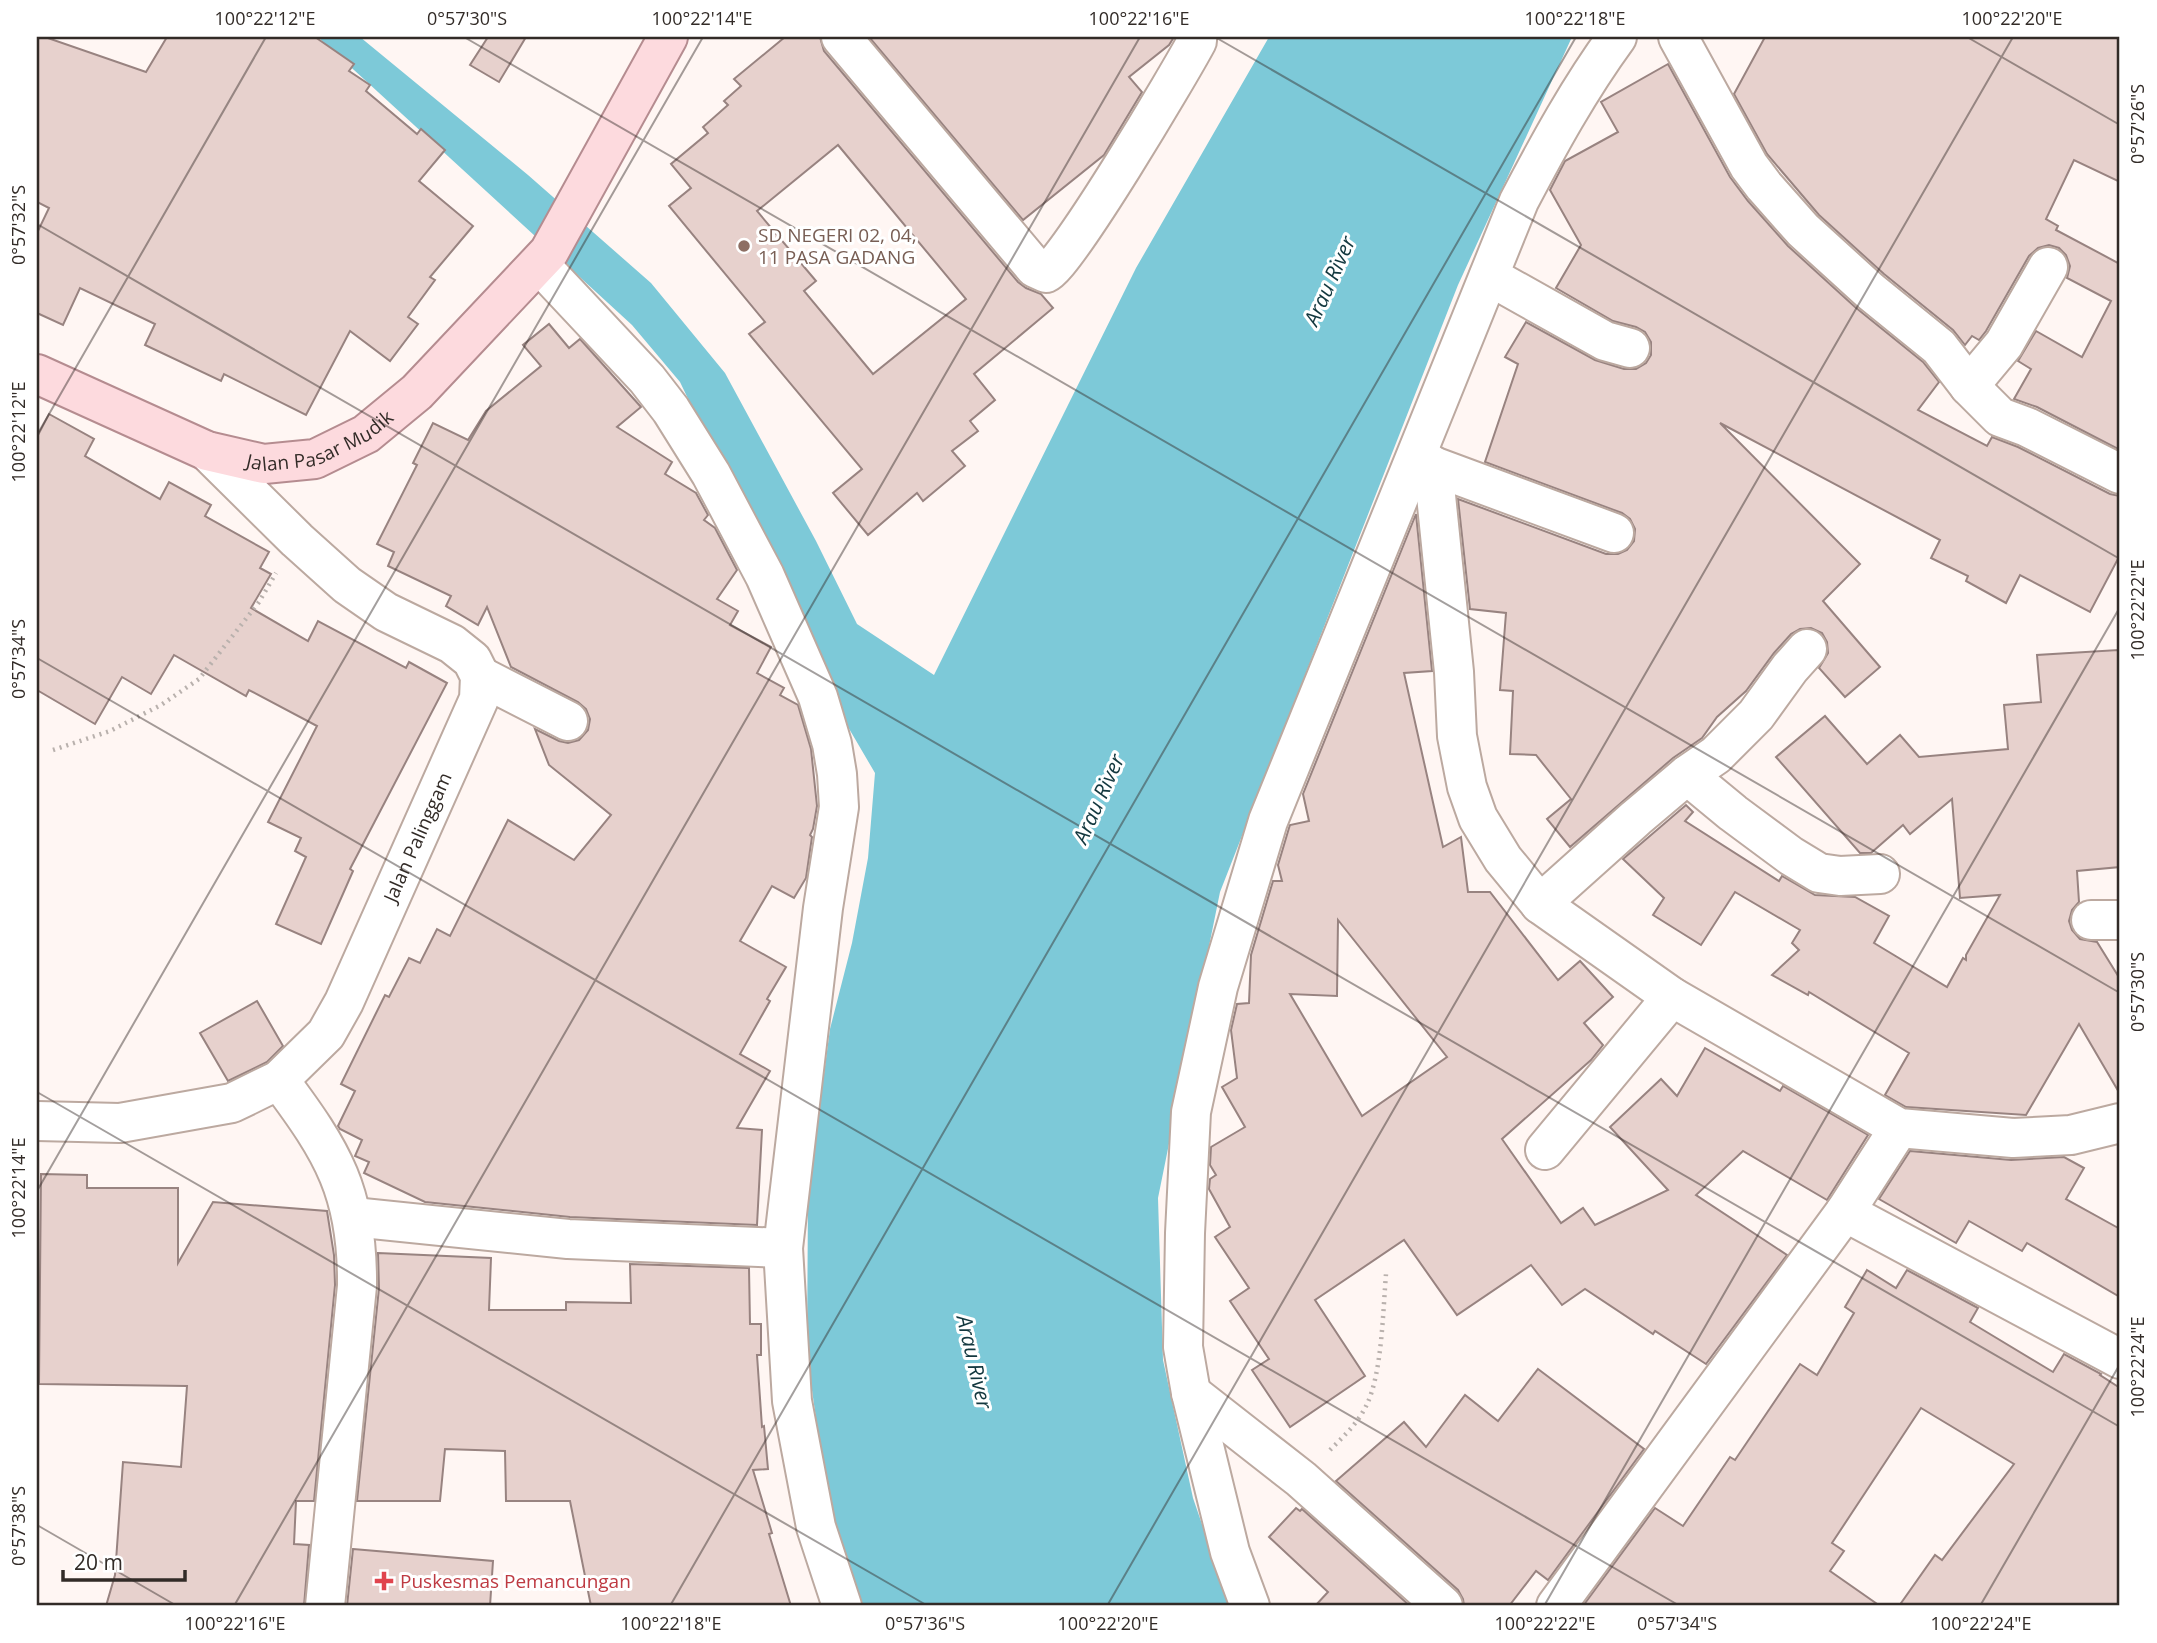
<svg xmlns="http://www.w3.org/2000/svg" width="2157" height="1643" viewBox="0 0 2157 1643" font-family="'Open Sans',sans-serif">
<rect width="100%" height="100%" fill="#fff6f3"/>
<polygon fill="#7dc9d8" points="318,37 360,37 528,175 651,283 725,373 816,541 857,624 934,675 1136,268 1269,37 1572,37 1458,285 1220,892 1158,1198 1163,1360 1193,1498 1227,1597 1233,1606 855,1606 836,1559 807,1355 808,1193 830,1029 852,943 868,858 875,773 834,703 680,382 632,325"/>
<g fill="#e7d1cd" stroke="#988380" stroke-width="2" fill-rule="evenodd">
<polygon points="37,37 45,37 146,72 167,37 315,37 354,64 349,71 370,85 366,91 417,134 421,129 445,150 419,181 473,226 430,277 435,280 408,317 418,324 390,361 350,331 306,415 224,374 221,381 145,345 155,324 80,288 63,325 37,313 37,233 49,208 37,202"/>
<polygon points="488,37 526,37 499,82 470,65"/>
<path d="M 785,37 L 820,37 L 824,51 L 1018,282 L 1026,288 L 1041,294 L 1053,308 L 974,374 L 995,400 L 970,421 L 978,431 L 952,451 L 965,466 L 923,501 L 917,493 L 868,535 L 833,493 L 862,469 L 749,334 L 765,322 L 669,206 L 691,188 L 671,164 L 708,133 L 703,127 L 728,105 L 724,101 L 741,86 L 734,79 ZM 838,145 L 966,299 L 873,374 L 804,291 L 816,281 L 757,211 Z"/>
<polygon points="869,37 1174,37 1169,45 1129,77 1142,92 1104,155 1023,220"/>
<polygon points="1765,37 2120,37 2120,182 2074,160 2046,219 2058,226 2056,230 2120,264 2120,450 2037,407 2014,399 2031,369 2018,361 2036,331 2082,357 2111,301 2067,278 2070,266 2066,255 2059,248 2049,245 2038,248 2029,256 1986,331 1979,340 1972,336 1965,345 1953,330 1884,274 1819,215 1767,154 1734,94"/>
<polygon points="1668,64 1730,177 1748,201 1788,246 1855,307 1923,362 1939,382 1918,410 1987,446 1992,437 2018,447 2110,494 2120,496 2120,555 2090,612 2020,575 2006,603 1966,581 1968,576 1931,558 1940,540 1720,423 1860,564 1823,601 1880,667 1845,697 1819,668 1828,653 1827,642 1822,633 1811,628 1800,629 1791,634 1774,653 1746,691 1717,717 1702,738 1673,758 1570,847 1547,819 1571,799 1536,755 1510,754 1513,691 1500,690 1506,613 1470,609 1458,499 1606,554 1618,554 1627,550 1634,541 1635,529 1630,519 1622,513 1485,462 1518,364 1505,357 1526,322 1595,360 1624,369 1636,369 1646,363 1651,355 1651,342 1645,332 1636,327 1613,321 1556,288 1581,245 1550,190 1565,161 1618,132 1601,102"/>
<polygon points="549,324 569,348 580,339 641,407 617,427 672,462 665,474 696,493 708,515 704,520 715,528 737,570 717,599 738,611 730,625 771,647 757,673 784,688 780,695 798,705 811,749 817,806 813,829 810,835 812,837 806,878 794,898 772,886 740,941 786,967 767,999 770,1001 740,1054 770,1071 737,1128 762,1130 757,1225 570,1217 425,1202 364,1173 369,1162 355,1156 362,1140 340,1129 338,1126 355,1091 341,1084 385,995 389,997 409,958 420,963 437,929 450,936 508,820 574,860 611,815 549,765 535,729 559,741 568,743 579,740 588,730 590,719 586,709 578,702 511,667 487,607 478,625 446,606 451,596 388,566 394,552 377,544 417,465 413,463 433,423 468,440 486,411 541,366 523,345"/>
<polygon points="49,414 94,439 85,456 160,499 169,482 211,505 205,516 269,552 260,568 271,574 251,608 308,641 318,621 406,668 409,662 447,683 350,869 353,871 321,944 276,924 306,857 295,851 301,838 268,822 317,726 249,690 246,696 174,655 151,694 122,677 95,724 37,690 37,437"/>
<path d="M 1416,514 L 1432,671 L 1404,673 L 1443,847 L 1461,837 L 1468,892 L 1490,892 L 1558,980 L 1580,961 L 1613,997 L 1584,1023 L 1603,1045 L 1591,1060 L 1502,1139 L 1561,1223 L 1583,1208 L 1595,1225 L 1668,1190 L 1610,1127 L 1661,1079 L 1677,1096 L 1705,1048 L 1780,1091 L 1783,1086 L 1868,1135 L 1827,1200 L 1743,1151 L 1696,1195 L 1787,1255 L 1706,1364 L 1655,1331 L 1653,1334 L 1585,1289 L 1562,1305 L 1531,1265 L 1457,1315 L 1404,1240 L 1315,1300 L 1365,1376 L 1290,1427 L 1252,1370 L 1269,1359 L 1230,1301 L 1249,1288 L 1215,1237 L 1230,1227 L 1209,1189 L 1210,1179 L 1216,1175 L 1210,1165 L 1211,1147 L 1245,1127 L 1222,1087 L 1237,1078 L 1231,1030 L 1237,1004 L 1249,1003 L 1251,955 L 1273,881 L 1282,881 L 1278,865 L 1289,828 L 1290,825 L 1309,821 L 1303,794 ZM 1338,920 L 1447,1057 L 1362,1116 L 1290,994 L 1337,996 Z"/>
<polygon points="2118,650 2120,683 2120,867 2077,871 2079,902 2072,910 2069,921 2072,930 2080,939 2097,942 2120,979 2120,1094 2079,1024 2026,1115 1906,1107 1885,1095 1909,1053 1809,992 1808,995 1772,975 1799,950 1792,943 1800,930 1735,892 1701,945 1653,915 1664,898 1623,859 1686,805 1693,812 1685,821 1779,881 1782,876 1815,895 1855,897 1889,916 1874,943 1947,987 1963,958 1966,960 1966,955 2000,895 1960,898 1952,799 1910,834 1903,825 1871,853 1860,853 1776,757 1825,716 1867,764 1900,735 1919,757 2008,749 2004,705 2041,702 2037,655"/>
<polygon points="257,1001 283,1046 267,1062 228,1081 200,1033"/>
<polygon points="1910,1151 2011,1160 2064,1157 2084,1168 2066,1199 2120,1229 2120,1297 2027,1243 2022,1251 1969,1221 1956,1243 1879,1199"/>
<polygon points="41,1174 87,1175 87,1188 178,1188 178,1263 213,1202 327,1211 334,1255 335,1285 314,1501 296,1501 294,1544 309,1545 304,1606 106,1606 115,1575 123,1462 181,1467 187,1386 39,1384"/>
<polygon points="378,1253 491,1258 489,1310 566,1310 566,1302 631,1303 630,1264 749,1268 750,1324 761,1324 761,1355 757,1355 762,1427 764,1426 768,1469 753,1470 772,1533 769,1534 791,1606 591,1606 570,1501 506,1501 505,1451 445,1449 440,1501 357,1501 379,1288"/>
<polygon points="1867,1270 1896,1288 1907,1270 1978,1308 1970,1322 2053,1372 2064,1354 2101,1374 2100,1375 2120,1388 2120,1606 1899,1606 1935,1555 1942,1560 2014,1464 1921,1408 1832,1543 1844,1551 1830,1571 1880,1606 1583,1606 1655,1508 1683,1526 1730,1457 1735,1460 1800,1364 1817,1375 1854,1313 1845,1307"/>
<polygon points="1538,1369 1644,1449 1548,1580 1536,1571 1509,1606 1464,1606 1463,1599 1458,1590 1336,1481 1404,1422 1426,1447 1465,1395 1498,1421"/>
<polygon points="1296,1508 1300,1511 1302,1509 1410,1606 1315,1606 1328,1592 1269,1537"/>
<polygon points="353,1549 493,1561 490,1606 347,1606"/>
</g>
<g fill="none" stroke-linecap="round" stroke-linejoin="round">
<g stroke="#bca9a0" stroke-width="42">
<g id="minor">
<path d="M 841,37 L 1035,268 L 1046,273 C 1066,265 1180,73 1197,41 L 1197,37"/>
<polyline points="1678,37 1749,166 1764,186 1803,230 1870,291 1939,347 1969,386 2000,417 2027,427 2120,474"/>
<polyline points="540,265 647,379 671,410 711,474 765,576 818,697 832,744 837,774 839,807 823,908 783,1248 792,1401 816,1527 842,1606"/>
<polyline points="1489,276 1605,341 1630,348"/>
<polyline points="1969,386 2004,344 2048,267"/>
<polyline points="1418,455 1433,466 1454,672 1457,736 1467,787 1478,818 1503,859 1540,904 1672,997 1899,1128 2013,1138 2071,1135 2120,1123"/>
<polyline points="1433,466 1614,533"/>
<polyline points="480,676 568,721"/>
<polyline points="1687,775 1733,813 1791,856 1819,873 1840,876 1880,874"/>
<polyline points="1540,904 1636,818 1687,775 1716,755 1756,715 1790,668 1807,649"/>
<polyline points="2091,920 2120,920"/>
<path d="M 279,1080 C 333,1152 358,1193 357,1286 L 325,1606"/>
<path id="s1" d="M 37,1121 L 120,1123 L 232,1103 L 279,1080 L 326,1034 L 344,1002 L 479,699 L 480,676 L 472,660 L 452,644 L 386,612 L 347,585 L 297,540 L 207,451"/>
<polyline points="1545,1150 1672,997"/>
<polyline points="1845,1212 2120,1359"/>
<polyline points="353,1217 568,1239 783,1248"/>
<polyline points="1191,1393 1301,1479 1443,1606"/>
<path d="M 1250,1606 L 1230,1552 L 1191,1393 L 1183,1347 L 1185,1233 L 1191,1112 L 1218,987 L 1268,821 L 1519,201 C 1549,144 1579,89 1617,37"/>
<polyline points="1556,1606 1845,1212 1899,1128"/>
</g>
</g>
<g stroke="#b58c90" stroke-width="42">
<g id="major">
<path id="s2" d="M 37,374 L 207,451 L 264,464 L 315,459 L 366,434 L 417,392 L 549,252 L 668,37"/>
</g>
</g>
<g stroke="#b9b1ad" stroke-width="4.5" stroke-dasharray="2 5" stroke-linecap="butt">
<polyline points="53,750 110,731 161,705 199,679 259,602 276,573"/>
<path d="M 1330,1450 C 1344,1436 1359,1422 1367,1404 C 1382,1373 1383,1310 1386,1274"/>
</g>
<use href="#minor" stroke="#fff" stroke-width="38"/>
<use href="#major" stroke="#fddade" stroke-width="38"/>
</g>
<path fill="none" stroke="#322b27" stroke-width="2" stroke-opacity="0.45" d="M 464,37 L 2120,993M 1215,37 L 2120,559M 1967,37 L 2120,125M 37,224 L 2120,1427M 37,435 L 266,37M 37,658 L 1680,1606M 37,1092 L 928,1606M 37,1191 L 703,37M 37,1525 L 177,1606M 234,1606 L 1140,37M 670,1606 L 1576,37M 1107,1606 L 2013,37M 1544,1606 L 2120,607M 1980,1606 L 2120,1364"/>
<circle fill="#8d6e63" stroke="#fff" stroke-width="2.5" cx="744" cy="246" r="7"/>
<path fill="#e0444e" stroke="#fff" stroke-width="2.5" d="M380.5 1570.5h7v7h7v7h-7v7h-7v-7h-7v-7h7z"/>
<g text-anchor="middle" stroke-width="6" stroke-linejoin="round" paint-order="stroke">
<g font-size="19" fill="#785e54" stroke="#fff" text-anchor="start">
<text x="758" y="242">SD NEGERI 02, 04,<tspan x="758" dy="22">11 PASA GADANG</tspan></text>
</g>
<g font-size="19" fill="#322b27" stroke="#fff">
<text dy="7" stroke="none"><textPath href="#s2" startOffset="306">Jalan Pasar Mudik</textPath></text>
<text dy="7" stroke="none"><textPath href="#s1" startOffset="532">Jalan Palinggam</textPath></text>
</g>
<g font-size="19" fill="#be3a42" stroke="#fff" text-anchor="start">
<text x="400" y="1588">Puskesmas Pemancungan</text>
</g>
<g font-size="21" font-style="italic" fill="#13383f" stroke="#fff">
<text transform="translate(1330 281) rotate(-66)" y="7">Arau River</text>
<text transform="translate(1099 799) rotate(-66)" y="7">Arau River</text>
<text transform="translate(974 1362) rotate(77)" y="7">Arau River</text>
</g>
</g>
<rect width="2157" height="1643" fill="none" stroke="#ffffff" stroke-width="77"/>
<path d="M63 1570v10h122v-10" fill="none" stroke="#322b27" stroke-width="3.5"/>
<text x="74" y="1570" font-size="21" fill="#322b27" stroke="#ffffff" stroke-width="5" paint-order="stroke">20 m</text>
<rect x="38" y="38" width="2080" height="1566" fill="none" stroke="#322b27" stroke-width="2.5"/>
<g font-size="18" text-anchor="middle" fill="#322b27">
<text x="265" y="25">100°22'12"E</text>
<text x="467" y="25">0°57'30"S</text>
<text x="702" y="25">100°22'14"E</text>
<text x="1139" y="25">100°22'16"E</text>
<text x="1575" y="25">100°22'18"E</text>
<text x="2012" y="25">100°22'20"E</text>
<text transform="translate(2138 124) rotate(-90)" y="6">0°57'26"S</text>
<text transform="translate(19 225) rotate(-90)" y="6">0°57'32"S</text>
<text transform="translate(19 432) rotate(-90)" y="6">100°22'12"E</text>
<text transform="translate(2138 610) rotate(-90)" y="6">100°22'22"E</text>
<text transform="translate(19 659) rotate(-90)" y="6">0°57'34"S</text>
<text transform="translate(2138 992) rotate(-90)" y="6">0°57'30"S</text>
<text transform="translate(19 1188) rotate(-90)" y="6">100°22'14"E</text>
<text transform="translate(2138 1367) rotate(-90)" y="6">100°22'24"E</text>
<text transform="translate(19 1526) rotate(-90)" y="6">0°57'38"S</text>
<text x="235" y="1630">100°22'16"E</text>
<text x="671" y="1630">100°22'18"E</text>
<text x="925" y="1630">0°57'36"S</text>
<text x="1108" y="1630">100°22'20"E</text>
<text x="1545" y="1630">100°22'22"E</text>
<text x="1677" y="1630">0°57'34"S</text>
<text x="1981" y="1630">100°22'24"E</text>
</g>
</svg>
